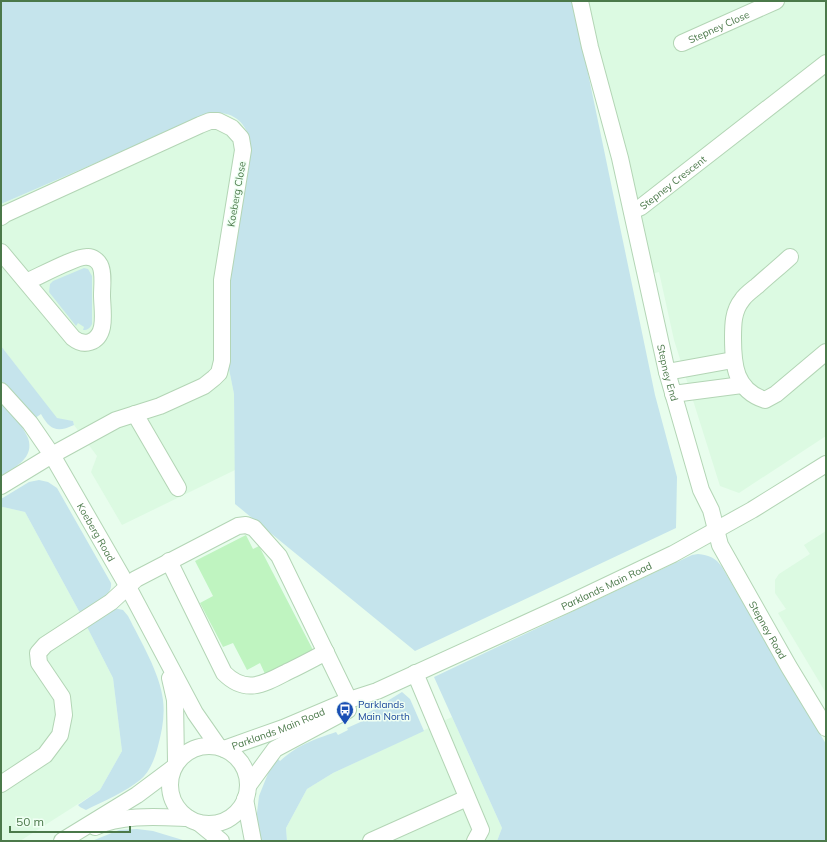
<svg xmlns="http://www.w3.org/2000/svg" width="827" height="842" viewBox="0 0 827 842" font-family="Mulish,sans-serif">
<rect width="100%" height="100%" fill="#e8fded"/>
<g fill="#dcfae2">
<polygon points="579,1 826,1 826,436 739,493 720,486 674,340 659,272 643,276"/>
<polygon points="212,113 226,114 239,121 248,133 251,147 228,274 229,369 234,394 235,470 122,525 91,472 97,456 74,425 73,421 57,419 1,346 1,204"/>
<polygon points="3,507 25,512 80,613 113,678 122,751 100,790 20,841 1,841 1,508"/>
<polygon points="826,531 826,693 778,613 786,609 775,593 775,580 779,574 810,554 804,545"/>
<polygon points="452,717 502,828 497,841 287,841 286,828 307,789 333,773"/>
</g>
<g fill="#c5e4ec">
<path d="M 1,1 L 573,1 L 655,395 L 677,477 L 676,528 L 415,651 L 235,504 L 234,394 L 229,369 L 228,274 L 251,147 C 248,121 230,107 204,116 L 1,204 Z"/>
<path d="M 84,268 L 88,269 L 92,276 L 92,324 C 90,328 88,330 83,330 L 84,327 L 78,323 L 76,326 L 49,292 L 50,284 L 53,281 Z"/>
<path d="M 1,346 L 57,418 L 73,421 L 74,425 C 57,433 50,430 41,414 L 22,427 C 24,430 26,434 28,438 C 35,458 15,467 1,476 Z"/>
<path d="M 39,480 L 48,482 L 57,488 L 111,583 C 113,597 90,606 80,613 L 25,512 L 3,507 L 1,508 L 1,499 L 29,482 Z"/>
<path d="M 698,554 C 709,555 716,558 722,567 L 826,744 L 826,841 L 497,841 L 502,828 L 434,677 L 692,555 Z"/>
<path d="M 114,608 L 123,610 L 128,616 C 140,640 160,673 163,700 C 165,716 162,731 158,746 C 155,758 150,772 140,780 C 127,791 102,802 86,810 L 80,807 L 78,805 L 100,790 L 122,751 L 113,678 L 86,625 Z"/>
<path d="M 402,692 L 410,699 L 424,731 L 333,773 L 307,789 L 286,828 L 287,841 L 259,841 L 256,821 L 259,796 L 269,771 L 278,759 L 280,761 C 299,744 313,740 336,732 L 338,735 L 348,730 L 347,728 L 365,720 L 363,716 Z"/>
<polygon points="137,829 153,831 186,841 92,841 119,830"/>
</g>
<polygon fill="#bff4c0" points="246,535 253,549 259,546 313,650 265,674 260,663 247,670 233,643 223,647 200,603 213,596 195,561"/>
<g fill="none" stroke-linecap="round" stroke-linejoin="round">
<g stroke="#b3d5b5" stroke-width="18">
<g id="minor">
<path id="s1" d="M 580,1 L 590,47 L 620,158 L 667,372 L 701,490 L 711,510 L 720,545 L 789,667 L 826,728"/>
<path id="s2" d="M 682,43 L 776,1"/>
<path id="s3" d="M 632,211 L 641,207 L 826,63"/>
<polyline points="1,217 5,214 200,125 210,121 218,121 232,128 241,138 243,150 222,280 222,361 219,373 214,378 204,386 160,406 116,420 52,455 1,486"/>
<path d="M 1,252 L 73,338 C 78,342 84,344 90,342 C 108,336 102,310 102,295 C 102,286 104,273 100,265 C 98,261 93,257 88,257 C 78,255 38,277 26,282"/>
<path d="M 790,257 C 779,267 768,276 757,286 C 752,290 745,295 742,300 C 733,311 733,325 733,338 C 733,365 735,390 765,400 L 776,394 L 826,352"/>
<polyline points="667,372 733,360"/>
<path id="s4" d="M 1,391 L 30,423 L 52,455 L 128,587 L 195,713 L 218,746"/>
<polyline points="673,394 742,385"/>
<polyline points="135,414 178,488"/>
<path d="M 169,561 L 224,673 C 246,695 264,684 287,672 C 300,666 313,659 326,652"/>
<polyline points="415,673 481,830 475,841"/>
<polyline points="170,678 175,700 176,762"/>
<circle cx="209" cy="785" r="39"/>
<path id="s5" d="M 224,749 L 283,728 L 349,700 L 377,691 L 572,602 L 673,554 L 752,510 L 826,464"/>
<polyline points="1,784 45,755 60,735 64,715 62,697 39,663 38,653 45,645 111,602 136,579 238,526 246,525 254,528 279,556 349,700"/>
<polyline points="248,786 275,749 348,710"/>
<polyline points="245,799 253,841"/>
<polyline points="199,823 221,841"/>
<path d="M 95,827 C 121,814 160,817 188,818"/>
<polyline points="62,841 137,795 173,768"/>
<polyline points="371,841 467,798"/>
</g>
</g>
<use href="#minor" stroke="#fff" stroke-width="16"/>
</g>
<defs>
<g id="bus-pin" transform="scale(0.9)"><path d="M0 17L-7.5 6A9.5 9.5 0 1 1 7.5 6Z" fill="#1a4fb4" stroke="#effff3"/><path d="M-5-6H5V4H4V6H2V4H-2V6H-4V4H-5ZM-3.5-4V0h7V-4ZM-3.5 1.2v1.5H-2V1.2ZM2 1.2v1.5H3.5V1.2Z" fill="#fff"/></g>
</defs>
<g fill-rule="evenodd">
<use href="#bus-pin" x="345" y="710"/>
</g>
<g text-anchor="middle" stroke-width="3" stroke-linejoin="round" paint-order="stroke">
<g font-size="10" fill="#4b794a" stroke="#effff3">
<text dy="4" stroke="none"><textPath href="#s2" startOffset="40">Stepney Close</textPath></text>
<text dy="4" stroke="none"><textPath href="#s3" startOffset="50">Stepney Crescent</textPath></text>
<text transform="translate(236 194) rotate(-80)" y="4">Koeberg Close</text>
<text dy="4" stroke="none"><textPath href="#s1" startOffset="382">Stepney End</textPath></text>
<text dy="4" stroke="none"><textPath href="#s4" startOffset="171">Koeberg Road</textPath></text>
<text dy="4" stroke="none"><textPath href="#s5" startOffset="416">Parklands Main Road</textPath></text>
<text dy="4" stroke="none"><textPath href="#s1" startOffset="660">Stepney Road</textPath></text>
<text dy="4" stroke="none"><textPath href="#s5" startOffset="58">Parklands Main Road</textPath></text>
</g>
<g font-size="10" fill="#164399" stroke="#effff3" text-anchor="start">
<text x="358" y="708">Parklands<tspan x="358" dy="12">Main North</tspan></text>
</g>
</g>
<rect width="827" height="842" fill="none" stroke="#4b794a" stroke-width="4"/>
<path d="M10 826v6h120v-6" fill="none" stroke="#4b794a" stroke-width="2"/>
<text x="16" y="826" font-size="12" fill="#4b794a" stroke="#effff3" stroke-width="3" paint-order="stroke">50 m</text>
</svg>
